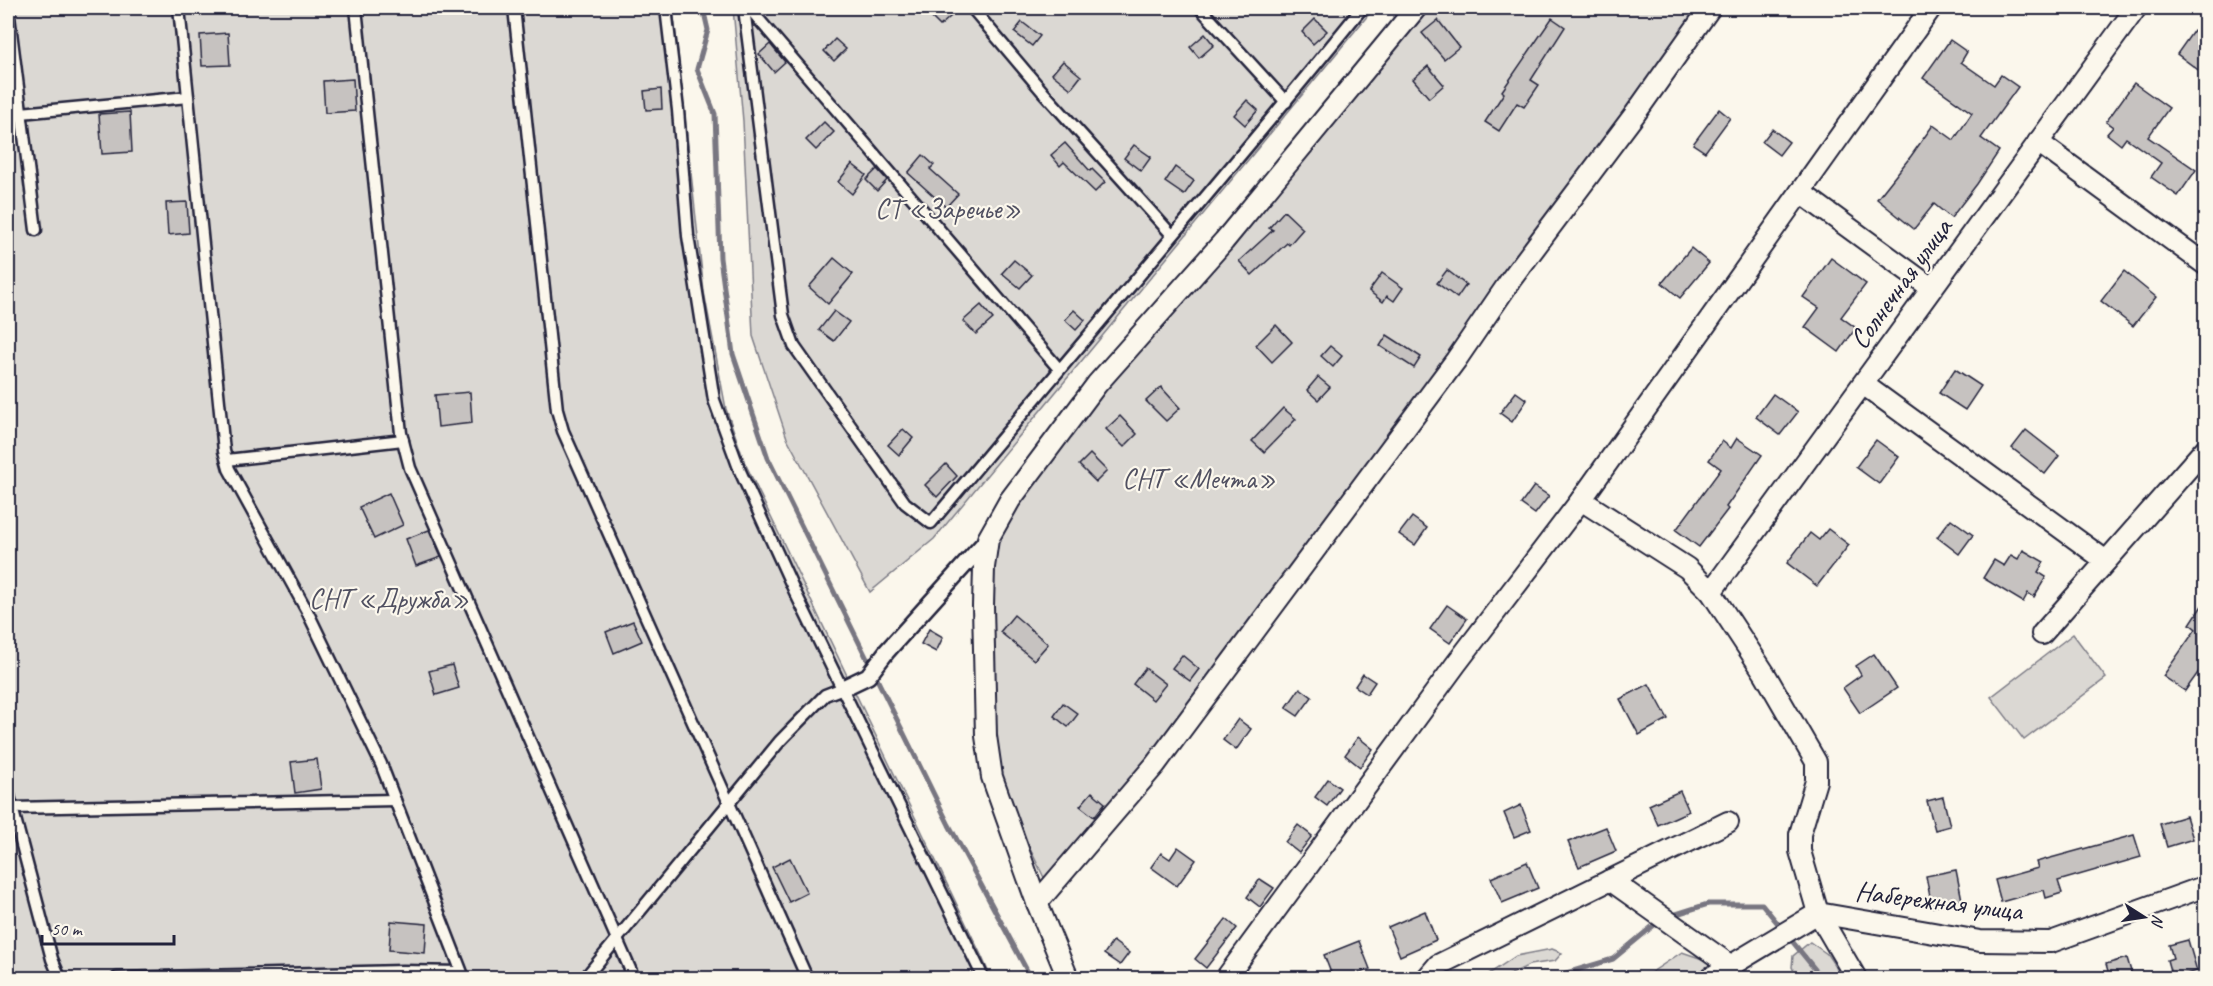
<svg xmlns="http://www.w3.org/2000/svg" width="2213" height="986" viewBox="0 0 2213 986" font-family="Caveat,sans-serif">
<rect width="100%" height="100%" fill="#fbf7ec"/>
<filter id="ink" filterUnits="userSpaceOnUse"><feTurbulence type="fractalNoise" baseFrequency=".0167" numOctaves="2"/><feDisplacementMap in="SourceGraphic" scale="12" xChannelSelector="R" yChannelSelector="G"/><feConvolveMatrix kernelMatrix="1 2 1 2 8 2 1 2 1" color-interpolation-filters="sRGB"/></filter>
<g filter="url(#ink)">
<g fill="#dbd8d3" stroke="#7e7d87" stroke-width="1.5">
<polygon points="8,8 673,8 704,292 726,409 745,463 982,957 991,978 8,978"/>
<polygon points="733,8 1374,8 934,539 870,592 787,438 753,336 743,121"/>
<polygon points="1423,8 1701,8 1175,739 1047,884 997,780 991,700 992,557 1007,519 1095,396"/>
<polygon points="2073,634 2106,678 2024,740 1991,697"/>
<polygon points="1810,942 1827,954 1843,978 1797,978 1792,967 1793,956"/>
<polygon points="1552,949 1562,953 1555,961 1529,965 1504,978 1483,978 1516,956"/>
<polygon points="1682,952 1717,964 1692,978 1643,978"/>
</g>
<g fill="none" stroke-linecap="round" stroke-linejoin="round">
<g stroke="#787681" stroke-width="5">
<polyline points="703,8 708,30 697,69 715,114 720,258 733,354 768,458 949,825 1031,978"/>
<polyline points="1670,916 1708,904 1762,904 1822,978"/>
<polyline points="1550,978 1613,959 1659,921"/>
</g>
</g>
<g fill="#c6c2c0" stroke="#22223b" stroke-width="1.5">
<polygon points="937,8 960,8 940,26 929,15"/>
<polygon points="1552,18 1565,27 1531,80 1539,85 1524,107 1517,103 1499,131 1485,122 1504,93 1502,91"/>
<polygon points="1315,19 1327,31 1313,44 1302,32"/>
<polygon points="1438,20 1459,47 1444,59 1422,33"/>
<polygon points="1022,22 1040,36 1032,46 1014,32"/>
<polygon points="2194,30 2205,38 2205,75 2177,54"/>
<polygon points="228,33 230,65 202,66 200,35"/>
<polygon points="1205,34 1214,45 1199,58 1190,47"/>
<polygon points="835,39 846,49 834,61 824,51"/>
<polygon points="1950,40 1967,52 1961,62 1994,85 2001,75 2018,87 1981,138 1999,151 1977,184 1951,218 1934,204 1914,229 1877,199 1911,156 1933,125 1954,140 1972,113 1923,78"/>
<polygon points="770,44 785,62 774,72 759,54"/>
<polygon points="1063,61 1081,76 1071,89 1052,74"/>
<polygon points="1428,66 1444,85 1429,98 1413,79"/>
<polygon points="353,79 355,111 325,113 323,81"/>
<polygon points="2134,83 2169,108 2148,137 2196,170 2178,196 2151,177 2161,163 2126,138 2121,145 2107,134 2113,127 2106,122"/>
<polygon points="661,89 662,109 646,110 644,91"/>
<polygon points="1247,100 1258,110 1245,125 1234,115"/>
<polygon points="1719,109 1730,118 1705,152 1693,144"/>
<polygon points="130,112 132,152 102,154 99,114"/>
<polygon points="824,122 834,132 816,150 806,140"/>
<polygon points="1772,129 1789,142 1779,155 1762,142"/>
<polygon points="1065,143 1090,171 1092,169 1105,182 1095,192 1064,162 1060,166 1051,155"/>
<polygon points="1134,145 1151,157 1141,171 1124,158"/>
<polygon points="923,155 934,165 930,169 958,194 946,207 908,173"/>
<polygon points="852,164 866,175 852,194 838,182"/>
<polygon points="1175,167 1194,181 1184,195 1165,182"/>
<polygon points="877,169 887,180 877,191 866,180"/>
<polygon points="187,202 189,233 168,235 166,203"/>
<polygon points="1284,211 1303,229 1289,245 1287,243 1252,275 1239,261 1273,230 1269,228"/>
<polygon points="1691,248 1709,263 1680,298 1662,283"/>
<polygon points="834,258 853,274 828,304 809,287"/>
<polygon points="1831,258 1866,284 1841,317 1856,328 1839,352 1805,327 1819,308 1803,297"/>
<polygon points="1014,260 1032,275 1020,288 1002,273"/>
<polygon points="1447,270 1466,285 1457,298 1437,283"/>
<polygon points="2124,271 2156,297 2133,326 2101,301"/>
<polygon points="1382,273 1403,288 1394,301 1387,296 1383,302 1369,291"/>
<polygon points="981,305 993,319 976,334 963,321"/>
<polygon points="1074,310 1085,320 1076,330 1065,320"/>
<polygon points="834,311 849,322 834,341 819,330"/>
<polygon points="1276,325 1292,342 1272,362 1256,345"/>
<polygon points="1387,335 1421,357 1414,368 1380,346"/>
<polygon points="1330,346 1342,356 1333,367 1321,356"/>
<polygon points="1955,369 1981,386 1965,410 1939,393"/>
<polygon points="1318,377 1330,387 1318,400 1307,390"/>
<polygon points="1161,387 1180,408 1166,421 1146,401"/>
<polygon points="470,392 472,423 438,427 435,395"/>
<polygon points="1516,392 1527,400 1512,422 1500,413"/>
<polygon points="1773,394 1798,412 1780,435 1756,417"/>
<polygon points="1283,408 1296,419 1264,452 1252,441"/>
<polygon points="1120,416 1137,434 1124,447 1106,429"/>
<polygon points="903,429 913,438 899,455 888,445"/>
<polygon points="2026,430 2059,456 2045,474 2012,448"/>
<polygon points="1737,438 1762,455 1726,507 1728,509 1699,547 1676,530 1721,469 1709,460 1722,441 1731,448"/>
<polygon points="1876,440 1899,457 1879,484 1856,467"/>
<polygon points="1090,454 1107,471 1096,482 1079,465"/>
<polygon points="946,464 957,476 937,497 925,485"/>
<polygon points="1534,486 1549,496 1535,514 1521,504"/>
<polygon points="389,493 403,525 374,539 359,507"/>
<polygon points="1412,517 1427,528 1415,545 1399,534"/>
<polygon points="1951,519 1973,535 1959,554 1937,537"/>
<polygon points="1828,529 1849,545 1817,586 1787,563 1810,533 1819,540"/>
<polygon points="429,530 441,557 416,566 406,539"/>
<polygon points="2023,550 2044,562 2038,572 2046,577 2034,597 2028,593 2023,602 1983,578 1994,560 2004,566 2011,555 2018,559"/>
<polygon points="2205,601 2205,663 2185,691 2163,676 2196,629 2190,624"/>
<polygon points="1447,605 1467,619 1450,643 1430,629"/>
<polygon points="1014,615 1048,644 1034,660 1000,632"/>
<polygon points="633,621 642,641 614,653 606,632"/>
<polygon points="929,629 943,637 936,652 921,644"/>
<polygon points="1874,654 1897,688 1860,713 1843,688 1861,675 1856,666"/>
<polygon points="1182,655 1199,669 1190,681 1172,668"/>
<polygon points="452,665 459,688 436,695 429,671"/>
<polygon points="1145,668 1166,684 1153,700 1133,684"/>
<polygon points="1363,674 1375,682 1367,694 1355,686"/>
<polygon points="1649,684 1668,719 1639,735 1620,699"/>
<polygon points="1300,688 1312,697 1298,716 1286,708"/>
<polygon points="1063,703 1078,714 1068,727 1054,716"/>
<polygon points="1238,719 1251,729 1236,750 1223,740"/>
<polygon points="1358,737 1373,749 1360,767 1345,755"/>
<polygon points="317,759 321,789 295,793 291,762"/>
<polygon points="1328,779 1340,788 1327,806 1315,797"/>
<polygon points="1680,791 1689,811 1658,825 1649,805"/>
<polygon points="1092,792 1105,803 1094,817 1080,806"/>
<polygon points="1943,797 1950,826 1935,830 1927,801"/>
<polygon points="1521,805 1531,830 1514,837 1504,813"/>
<polygon points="2186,816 2193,839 2167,847 2160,824"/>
<polygon points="1298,825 1312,836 1299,853 1285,842"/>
<polygon points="1606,827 1616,851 1579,867 1568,842"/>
<polygon points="2134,835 2141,857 2058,881 2062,893 2046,898 2044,890 2001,902 1995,880 2038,868 2036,862"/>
<polygon points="1178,847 1196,860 1177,886 1151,867 1161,853 1170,859"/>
<polygon points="790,858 807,893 789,902 772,867"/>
<polygon points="1527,862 1538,888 1502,903 1491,878"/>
<polygon points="1956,870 1962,900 1932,907 1926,876"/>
<polygon points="1260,879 1274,888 1260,907 1247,897"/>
<polygon points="1425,911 1436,940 1400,956 1388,927"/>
<polygon points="1226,919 1237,928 1206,968 1195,959"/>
<polygon points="391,921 427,924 425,953 389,950"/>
<polygon points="2188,940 2197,971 2172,978 2167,960 2173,958 2169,945"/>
<polygon points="1113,941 1129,953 1120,965 1104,954"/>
<polygon points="1359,941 1370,969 1347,978 1333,978 1324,955"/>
<polygon points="2127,958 2133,978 2110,978 2106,964"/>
</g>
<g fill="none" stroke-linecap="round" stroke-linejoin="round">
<g stroke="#22223b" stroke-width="15">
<g id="service">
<polyline points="8,8 36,230"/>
<polyline points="179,8 224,451 229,469 307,611 381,764 464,978"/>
<polyline points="356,8 401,433 410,468 634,978"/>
<polyline points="514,8 557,410 563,431 807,978"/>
<polyline points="666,8 678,110 688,236 714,400 740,471 794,590 980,971 982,978"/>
<path d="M 744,8 L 783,315 L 794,346 L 905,503 L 931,523 C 1074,351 1221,182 1362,8"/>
<polyline points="749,8 1059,369"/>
<polyline points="972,8 1043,92 1172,235"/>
<polyline points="1200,8 1286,102"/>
<polyline points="21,113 188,97"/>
<polyline points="227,460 403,440"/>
<polyline points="8,792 52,959 60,978"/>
<polyline points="12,808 395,800"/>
<polyline points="117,978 403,971 461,972"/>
<polyline points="585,978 780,741 825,695 843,688"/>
</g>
</g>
<g stroke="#22223b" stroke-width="20">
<polyline id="pedestrian" points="843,688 868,676 887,651 988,539"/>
</g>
<g stroke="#22223b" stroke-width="24">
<g id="minor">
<polyline points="2038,142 2206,265"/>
<polyline points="1800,192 1930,287"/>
<polyline points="1863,384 2106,561"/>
<polyline points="1581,500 1687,568 1711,592 1765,674 1816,762 1816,781 1800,834 1800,851 1818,913 1856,978"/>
<polyline points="1711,592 2136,8"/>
<polyline points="2042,634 2206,448"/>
<polyline points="1610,880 1731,966"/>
<polyline points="1037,903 1155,765 1456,360 1512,278 1635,114 1710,8"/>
<polyline points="1068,978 1037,903 992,777 986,736 983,606 984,567 988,539 1010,500 1097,384 1224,241 1416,8"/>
<polyline points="1226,978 1456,664 1581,500 1931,8"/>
<polyline points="1427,978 1438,965 1728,822"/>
<polyline points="1710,978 1818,913 1980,941 2051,942 2206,886"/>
</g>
</g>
<use href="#service" stroke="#fbf7ec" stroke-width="10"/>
<use href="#pedestrian" stroke="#fbf7ec" stroke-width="15"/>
<use href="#minor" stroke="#fbf7ec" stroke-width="20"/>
</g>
</g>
<g text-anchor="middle" stroke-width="4.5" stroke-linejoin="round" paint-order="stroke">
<g font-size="28" fill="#505061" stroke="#fbf7ec">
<text x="948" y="218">СТ «Заречье»</text>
<text x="1199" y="488">СНТ «Мечта»</text>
<text x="389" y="608">СНТ «Дружба»</text>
</g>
<g font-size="28" fill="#22223b" stroke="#fbf7ec">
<text transform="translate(1900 283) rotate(-54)" y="10">Солнечная улица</text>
<text transform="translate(1939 900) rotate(7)" y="10">Набережная улица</text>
</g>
</g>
<rect width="2213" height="986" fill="none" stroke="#fbf7ec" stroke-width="30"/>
<rect x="15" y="15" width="2183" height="956" fill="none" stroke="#22223b" stroke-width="2" filter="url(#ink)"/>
<g transform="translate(2144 917) rotate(102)" stroke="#fbf7ec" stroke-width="4.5" paint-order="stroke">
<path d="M0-4.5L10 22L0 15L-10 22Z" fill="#22223b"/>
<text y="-9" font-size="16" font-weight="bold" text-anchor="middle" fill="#22223b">N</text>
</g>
<path d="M42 935v9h132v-9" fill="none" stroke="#22223b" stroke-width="3"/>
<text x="51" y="935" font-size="18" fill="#22223b" stroke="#fbf7ec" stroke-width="4.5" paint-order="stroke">50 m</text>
</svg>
